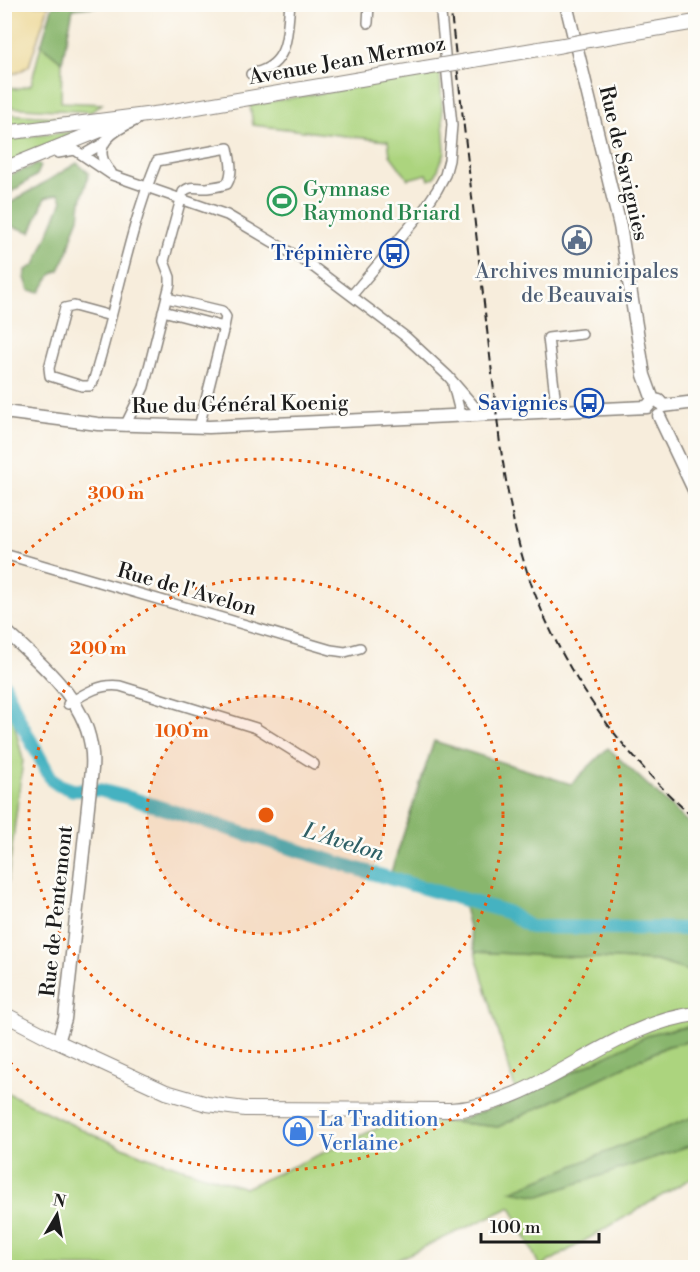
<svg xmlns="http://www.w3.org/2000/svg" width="700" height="1272" viewBox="0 0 700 1272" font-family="'Libre Bodoni',serif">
<rect width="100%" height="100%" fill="#fdfcf7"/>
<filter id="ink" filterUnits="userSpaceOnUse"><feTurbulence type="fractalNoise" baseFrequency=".0167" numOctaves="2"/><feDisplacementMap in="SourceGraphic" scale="12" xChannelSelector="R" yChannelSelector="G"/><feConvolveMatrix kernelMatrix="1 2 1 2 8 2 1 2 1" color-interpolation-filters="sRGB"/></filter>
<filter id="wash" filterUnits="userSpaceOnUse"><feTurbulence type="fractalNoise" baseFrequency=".008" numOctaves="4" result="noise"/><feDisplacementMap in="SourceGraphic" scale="24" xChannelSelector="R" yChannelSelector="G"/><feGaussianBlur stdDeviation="1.35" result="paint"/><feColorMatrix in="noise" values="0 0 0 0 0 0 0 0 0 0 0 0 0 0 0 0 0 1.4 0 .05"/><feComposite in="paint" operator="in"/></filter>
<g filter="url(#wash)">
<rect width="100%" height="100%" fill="#f7eddc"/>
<g fill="#acd47e" stroke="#64784d" stroke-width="1.5">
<polygon points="41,45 62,62 61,102 102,104 91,112 5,107 4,85 16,89 31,85"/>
<polygon points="440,73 445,152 435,177 429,180 427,174 408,179 390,155 388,141 253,125 250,105"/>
<polygon points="5,114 77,118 5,129"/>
<polygon points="79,131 78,134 5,165 5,139"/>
<polygon points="5,685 23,760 5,902 4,685"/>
<polygon points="475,952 656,961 695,973 695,1026 674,1029 518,1099"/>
<polygon points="695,1040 695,1176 540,1267 511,1207 381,1267 5,1267 4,1091 87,1132 142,1155 245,1188 391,1122 452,1122 498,1127 668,1046"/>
</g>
<g fill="#89b66d" stroke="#526944" stroke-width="1.5">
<polygon points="53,5 107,5 73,9 62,62 41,45"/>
<polygon points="77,163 89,173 81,201 79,218 73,233 68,252 59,270 51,275 40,292 29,290 25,278 26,270 35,265 62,201 59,194 45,198 31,232 7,225 7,205"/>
<polygon points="38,164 41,166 37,175 5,196 5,177"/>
<polygon points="434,741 571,784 608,748 695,829 695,973 656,961 475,952 462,899 390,875"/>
<polygon points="695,1026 695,1040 668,1046 498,1127 452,1122 518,1099 653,1033"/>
<polygon points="695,1116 695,1144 540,1196 511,1191"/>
</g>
<polygon fill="#eeda9e" stroke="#857b5d" stroke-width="1.5" points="5,4 49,5 29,66 17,73 5,74"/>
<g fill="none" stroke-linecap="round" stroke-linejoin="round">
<polyline stroke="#45b2c1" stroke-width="14" points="4,684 20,721 52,780 59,785 73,790 99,790 130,798 361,870 507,912 530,927 696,929"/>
</g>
</g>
<g filter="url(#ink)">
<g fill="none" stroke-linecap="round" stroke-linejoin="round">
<g stroke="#8a847c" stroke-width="12">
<g id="minor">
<polyline points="368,23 369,4"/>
<path d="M 251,74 C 290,66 286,37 290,4"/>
<polyline points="58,153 75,150 112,175 227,215 308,263 406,337 448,376 475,407 477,416"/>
<polyline points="83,155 104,143"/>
<path d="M 111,172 C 87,145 115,130 137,120"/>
<polyline points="352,295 423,211 437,190 445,175 449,160 452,125 440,4"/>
<polyline points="163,311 224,327 226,317 222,311 167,298"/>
<path d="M 111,316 L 74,306 L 65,308 L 49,368 L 50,376 L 82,386 L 90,386 L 93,382 C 116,309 128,232 157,161 L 228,148 C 230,160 234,172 227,184 C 221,186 214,187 207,188 C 198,189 191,184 183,192 L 164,261 L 170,277 L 170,284 L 144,387 L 125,426"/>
<polyline points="453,385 461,416"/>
<polyline points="557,412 548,338 582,334"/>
<polyline points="199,427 224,327"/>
<polyline points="4,554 331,650 345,652 360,648"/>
<path d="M 68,704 C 84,694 100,683 120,686 L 256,728 L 314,764"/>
</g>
</g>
<g stroke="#8a847c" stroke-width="15">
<g id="tertiary">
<polyline points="566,4 620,226 644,375 653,400"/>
<polyline points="653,400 659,401 663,406 696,402"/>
<polyline points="4,412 98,424 209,427 647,407 653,400"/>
<polyline points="659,416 696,494"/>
<path d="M 4,629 C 44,668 97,707 92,769 L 65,1019 L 58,1042"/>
</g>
</g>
<g stroke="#8a847c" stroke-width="16">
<g id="secondary">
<polyline points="589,40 696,22"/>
<polyline points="473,60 563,45"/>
<polyline points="4,133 162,113 425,68"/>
<polyline points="4,169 113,125"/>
<path d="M 4,1014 L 58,1042 L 166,1092 L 207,1104 L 245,1109 L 450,1110 C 539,1106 606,1025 696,1014"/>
</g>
</g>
<use href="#minor" stroke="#fff" stroke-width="9"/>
<use href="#tertiary" stroke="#fff" stroke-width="12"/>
<use href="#secondary" stroke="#fff" stroke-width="14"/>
<path stroke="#1c1c1c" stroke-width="2" stroke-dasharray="9 4.5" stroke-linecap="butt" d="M 450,4 L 500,444 C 506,480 511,516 521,552 C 551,657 614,747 696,820"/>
<g stroke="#8a847c" stroke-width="16" stroke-linecap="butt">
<g id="secondary-bridge">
<polyline points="563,45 589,40"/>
<polyline points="425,68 473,60"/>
</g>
</g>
<use href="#secondary-bridge" stroke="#fff" stroke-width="14"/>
</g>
</g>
<circle cx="266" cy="815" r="119" fill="#e8590c" fill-opacity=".12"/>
<g fill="none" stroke="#e8590c" stroke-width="3" stroke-dasharray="3 6">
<circle cx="266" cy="815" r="119"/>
<circle cx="266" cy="815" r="237"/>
<path d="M6 572A356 356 0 1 1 6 1058"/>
</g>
<defs>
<g id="stadium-ring" transform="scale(1.5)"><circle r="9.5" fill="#fdfcf7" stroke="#2e9e5b" stroke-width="1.5"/><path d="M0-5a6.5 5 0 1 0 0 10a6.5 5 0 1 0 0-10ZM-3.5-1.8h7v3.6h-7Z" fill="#2e9e5b"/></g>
<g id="civic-ring" transform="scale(1.5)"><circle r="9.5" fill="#fdfcf7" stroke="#5c6f8a" stroke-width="1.5"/><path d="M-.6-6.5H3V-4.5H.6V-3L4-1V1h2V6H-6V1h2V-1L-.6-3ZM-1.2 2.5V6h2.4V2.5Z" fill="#5c6f8a"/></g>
<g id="bus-ring" transform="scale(1.5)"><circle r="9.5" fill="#fdfcf7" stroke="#1a4fb4" stroke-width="1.5"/><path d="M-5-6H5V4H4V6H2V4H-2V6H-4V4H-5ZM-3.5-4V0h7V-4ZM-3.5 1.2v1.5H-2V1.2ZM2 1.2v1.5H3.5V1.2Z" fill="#1a4fb4"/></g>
<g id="shop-ring" transform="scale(1.5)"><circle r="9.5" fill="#fdfcf7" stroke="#3f7fe0" stroke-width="1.5"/><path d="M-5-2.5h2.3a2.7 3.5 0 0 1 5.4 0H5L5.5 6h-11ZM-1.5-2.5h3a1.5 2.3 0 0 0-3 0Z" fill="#3f7fe0"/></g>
</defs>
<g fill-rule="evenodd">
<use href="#stadium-ring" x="282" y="201"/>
<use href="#civic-ring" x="577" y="240"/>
<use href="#bus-ring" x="394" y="253"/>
<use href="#bus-ring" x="589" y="403"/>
<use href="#shop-ring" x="298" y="1131"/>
</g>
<g text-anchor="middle" stroke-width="5" stroke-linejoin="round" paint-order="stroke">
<g font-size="21" fill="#1c1c1c" stroke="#fdfcf7">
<text transform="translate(347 60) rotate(-10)" y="7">Avenue Jean Mermoz</text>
<text transform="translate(624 163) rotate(77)" y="7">Rue de Savignies</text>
<text transform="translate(240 404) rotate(-1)" y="7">Rue du Général Koenig</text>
<text transform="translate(187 589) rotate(16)" y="7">Rue de l'Avelon</text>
<text transform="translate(56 911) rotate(-84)" y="7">Rue de Pentemont</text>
</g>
<g font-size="21" fill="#27864d" stroke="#fdfcf7" text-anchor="start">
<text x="303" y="196">Gymnase<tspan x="303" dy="24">Raymond Briard</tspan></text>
</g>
<g font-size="21" fill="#164399" stroke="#fdfcf7" text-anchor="end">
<text x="373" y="260">Trépinière</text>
<text x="568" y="410">Savignies</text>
</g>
<g font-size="21" fill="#4e5e75" stroke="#fdfcf7">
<text x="577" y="278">Archives municipales<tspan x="577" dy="24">de Beauvais</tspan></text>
</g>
<g font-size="21" fill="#366cbe" stroke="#fdfcf7" text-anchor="start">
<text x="319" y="1126">La Tradition<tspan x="319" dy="24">Verlaine</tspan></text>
</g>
<g font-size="22" font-style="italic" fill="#2e6066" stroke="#fdfcf7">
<text transform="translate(344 841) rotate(17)" y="8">L'Avelon</text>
</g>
</g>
<circle cx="266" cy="815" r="9" fill="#e8590c" stroke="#fdfcf7" stroke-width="3"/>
<g font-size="18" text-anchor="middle" font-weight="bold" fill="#e8590c" stroke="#fdfcf7" stroke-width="5" stroke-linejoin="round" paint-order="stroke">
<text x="116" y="499">300 m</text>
<text x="98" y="654">200 m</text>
<text x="182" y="737">100 m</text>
</g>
<rect width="700" height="1272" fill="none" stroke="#fdfcf7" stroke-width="24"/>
<g transform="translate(57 1215) rotate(10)" stroke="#fdfcf7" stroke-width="4.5" paint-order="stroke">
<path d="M0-4.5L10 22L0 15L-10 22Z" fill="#1c1c1c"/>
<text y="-9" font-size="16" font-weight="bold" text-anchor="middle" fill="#1c1c1c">N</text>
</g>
<path d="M481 1233v9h118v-9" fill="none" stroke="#1c1c1c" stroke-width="3"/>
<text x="490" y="1233" font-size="18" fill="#1c1c1c" stroke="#fdfcf7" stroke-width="4.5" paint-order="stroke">100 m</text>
</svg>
